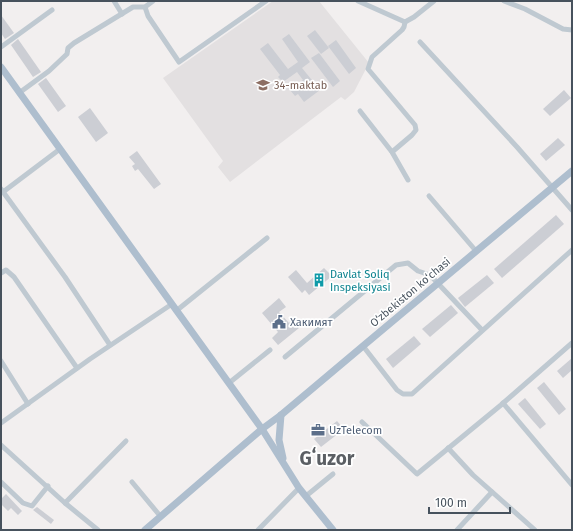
<svg xmlns="http://www.w3.org/2000/svg" width="573" height="531" viewBox="0 0 573 531" font-family="'Fira Sans',sans-serif">
<rect width="100%" height="100%" fill="#f2efef"/>
<polygon fill="#e3e0e1" points="273,1 319,1 369,63 354,92 345,100 341,97 230,182 218,167 223,161 163,78"/>
<g fill="#ccced4">
<polygon points="1,15 14,33 5,39 1,33"/>
<polygon points="315,30 329,48 321,54 307,36"/>
<polygon points="289,34 310,62 302,68 320,90 304,102 298,94 295,96 290,90 303,80 297,72 283,82 278,77 280,75 260,49 268,43 288,69 298,62 282,39"/>
<polygon points="18,39 41,72 33,77 11,45"/>
<polygon points="336,40 356,68 349,74 328,46"/>
<polygon points="319,53 340,81 333,87 311,58"/>
<polygon points="46,78 66,106 58,112 38,84"/>
<polygon points="564,90 571,98 550,116 543,109"/>
<polygon points="90,108 108,133 96,142 78,117"/>
<polygon points="558,138 565,145 546,161 540,154"/>
<polygon points="137,151 161,184 154,189 138,169 135,171 132,166 135,164 129,157"/>
<polygon points="556,215 564,224 502,278 494,269"/>
<polygon points="324,268 332,276 309,295 305,290 302,293 288,277 296,270 307,283"/>
<polygon points="487,275 494,283 465,307 458,298"/>
<polygon points="279,298 286,307 279,312 289,323 292,320 299,328 278,345 272,338 278,332 262,313"/>
<polygon points="451,305 458,313 430,337 422,329"/>
<polygon points="414,336 421,344 393,368 386,359"/>
<polygon points="572,358 572,370 563,378 557,371"/>
<polygon points="544,382 566,409 559,415 537,388"/>
<polygon points="525,398 546,424 540,429 518,404"/>
<polygon points="337,421 344,429 321,447 314,439"/>
<polygon points="6,494 22,511 18,515 11,508 8,511 1,504 1,499"/>
<polygon points="37,507 54,520 51,524 33,510"/>
</g>
<g fill="none" stroke-linecap="round" stroke-linejoin="round">
<g stroke="#bfc9d1" stroke-width="5">
<polyline points="114,1 122,14"/>
<polyline points="358,1 405,22 414,17 434,1"/>
<polyline points="504,1 525,9 563,29 572,30"/>
<polyline points="145,7 148,16 179,62 266,1"/>
<polyline points="420,42 517,147 572,210"/>
<polyline points="1,47 52,10"/>
<polyline points="19,93 49,71 67,54 68,48 74,43 133,7 145,7 153,1"/>
<polyline points="360,111 392,152 408,180"/>
<polyline points="392,152 412,135 416,130 415,125 368,69 372,57 402,30 404,27 405,22"/>
<polyline points="1,189 65,277 110,345"/>
<polyline points="3,192 60,149"/>
<polyline points="429,196 476,251"/>
<polyline points="1,273 6,270 14,277 77,368"/>
<polyline points="176,311 267,238"/>
<polyline points="363,346 397,390 403,394 412,394 572,250"/>
<polyline points="285,357 396,265 408,263 418,271 430,275 482,330"/>
<polyline points="1,361 28,404"/>
<polyline points="229,383 270,350"/>
<polyline points="503,403 572,485"/>
<polyline points="362,422 417,474 501,405 572,343"/>
<polyline points="1,423 90,359 172,304"/>
<polyline points="1,445 65,503 98,530"/>
<polyline points="448,448 473,475 535,530"/>
<polyline points="1,482 23,503 32,506 48,486"/>
<polyline points="132,482 161,517"/>
<polyline points="306,496 333,474"/>
<polyline points="65,503 126,441"/>
<polyline points="258,530 299,488"/>
<polyline points="457,530 492,492"/>
</g>
<g stroke="#aebece" stroke-width="7">
<polyline points="1,67 262,429 299,488 333,530"/>
<polyline points="281,415 279,440 283,458"/>
<polyline points="145,530 262,429 281,415 363,346 572,171"/>
</g>
</g>
<defs>
<g id="school-bare" transform="scale(1.08)"><path d="M0-5L7-2L0 1L-7-2ZM-4 1L0 2.5L4 1V4Q0 6-4 4Z" fill="#8d6e63" stroke="#fff" stroke-width="2.5" paint-order="stroke"/></g>
<g id="building-bare" transform="scale(1.08)"><path d="M-4-6H4V6H1V3H-1V6H-4ZM-2.5-4.3h1.7v1.8h-1.7ZM.8-4.3h1.7v1.8H.8ZM-2.5-1h1.7V.8h-1.7ZM.8-1h1.7V.8H.8Z" fill="#0f9aa8" stroke="#fff" stroke-width="2.5" paint-order="stroke"/></g>
<g id="civic-bare" transform="scale(1.08)"><path d="M-.6-6.5H3V-4.5H.6V-3L4-1V1h2V6H-6V1h2V-1L-.6-3ZM-1.2 2.5V6h2.4V2.5Z" fill="#5c6f8a" stroke="#fff" stroke-width="2.5" paint-order="stroke"/></g>
<g id="office-bare" transform="scale(1.08)"><path d="M-6-3h4V-5.5h4V-3h4V5H-6ZM-1-4.5V-3h2v-1.5ZM-6 0V1H6V0Z" fill="#5c6f8a" stroke="#fff" stroke-width="2.5" paint-order="stroke"/></g>
</defs>
<g fill-rule="evenodd">
<use href="#school-bare" x="263" y="85"/>
<use href="#building-bare" x="319" y="280"/>
<use href="#civic-bare" x="279" y="322"/>
<use href="#office-bare" x="318" y="430"/>
</g>
<g text-anchor="middle" stroke-width="3.5" stroke-linejoin="round" paint-order="stroke">
<g font-size="11" fill="#785e54" stroke="#fff" text-anchor="start">
<text x="274" y="89">34-maktab</text>
</g>
<g font-size="11" fill="#0d838f" stroke="#fff" text-anchor="start">
<text x="330" y="278">Davlat Soliq<tspan x="330" dy="13">Inspeksiyasi</tspan></text>
</g>
<g font-size="11" fill="#47525d" stroke="#fff">
<text transform="translate(410 292) rotate(-40)" y="4">O‘zbekiston ko‘chasi</text>
</g>
<g font-size="11" fill="#4e5e75" stroke="#fff" text-anchor="start">
<text x="290" y="326">Хакимят</text>
<text x="329" y="434">UzTelecom</text>
</g>
<g font-size="19" font-weight="bold" fill="#5b5f64" stroke="#fff">
<text x="327" y="465">Gʻuzor</text>
</g>
</g>
<rect width="573" height="531" fill="none" stroke="#47525d" stroke-width="4"/>
<path d="M429 507v6h81v-6" fill="none" stroke="#47525d" stroke-width="2"/>
<text x="435" y="507" font-size="12" fill="#47525d" stroke="#ffffff" stroke-width="3" paint-order="stroke">100 m</text>
</svg>
